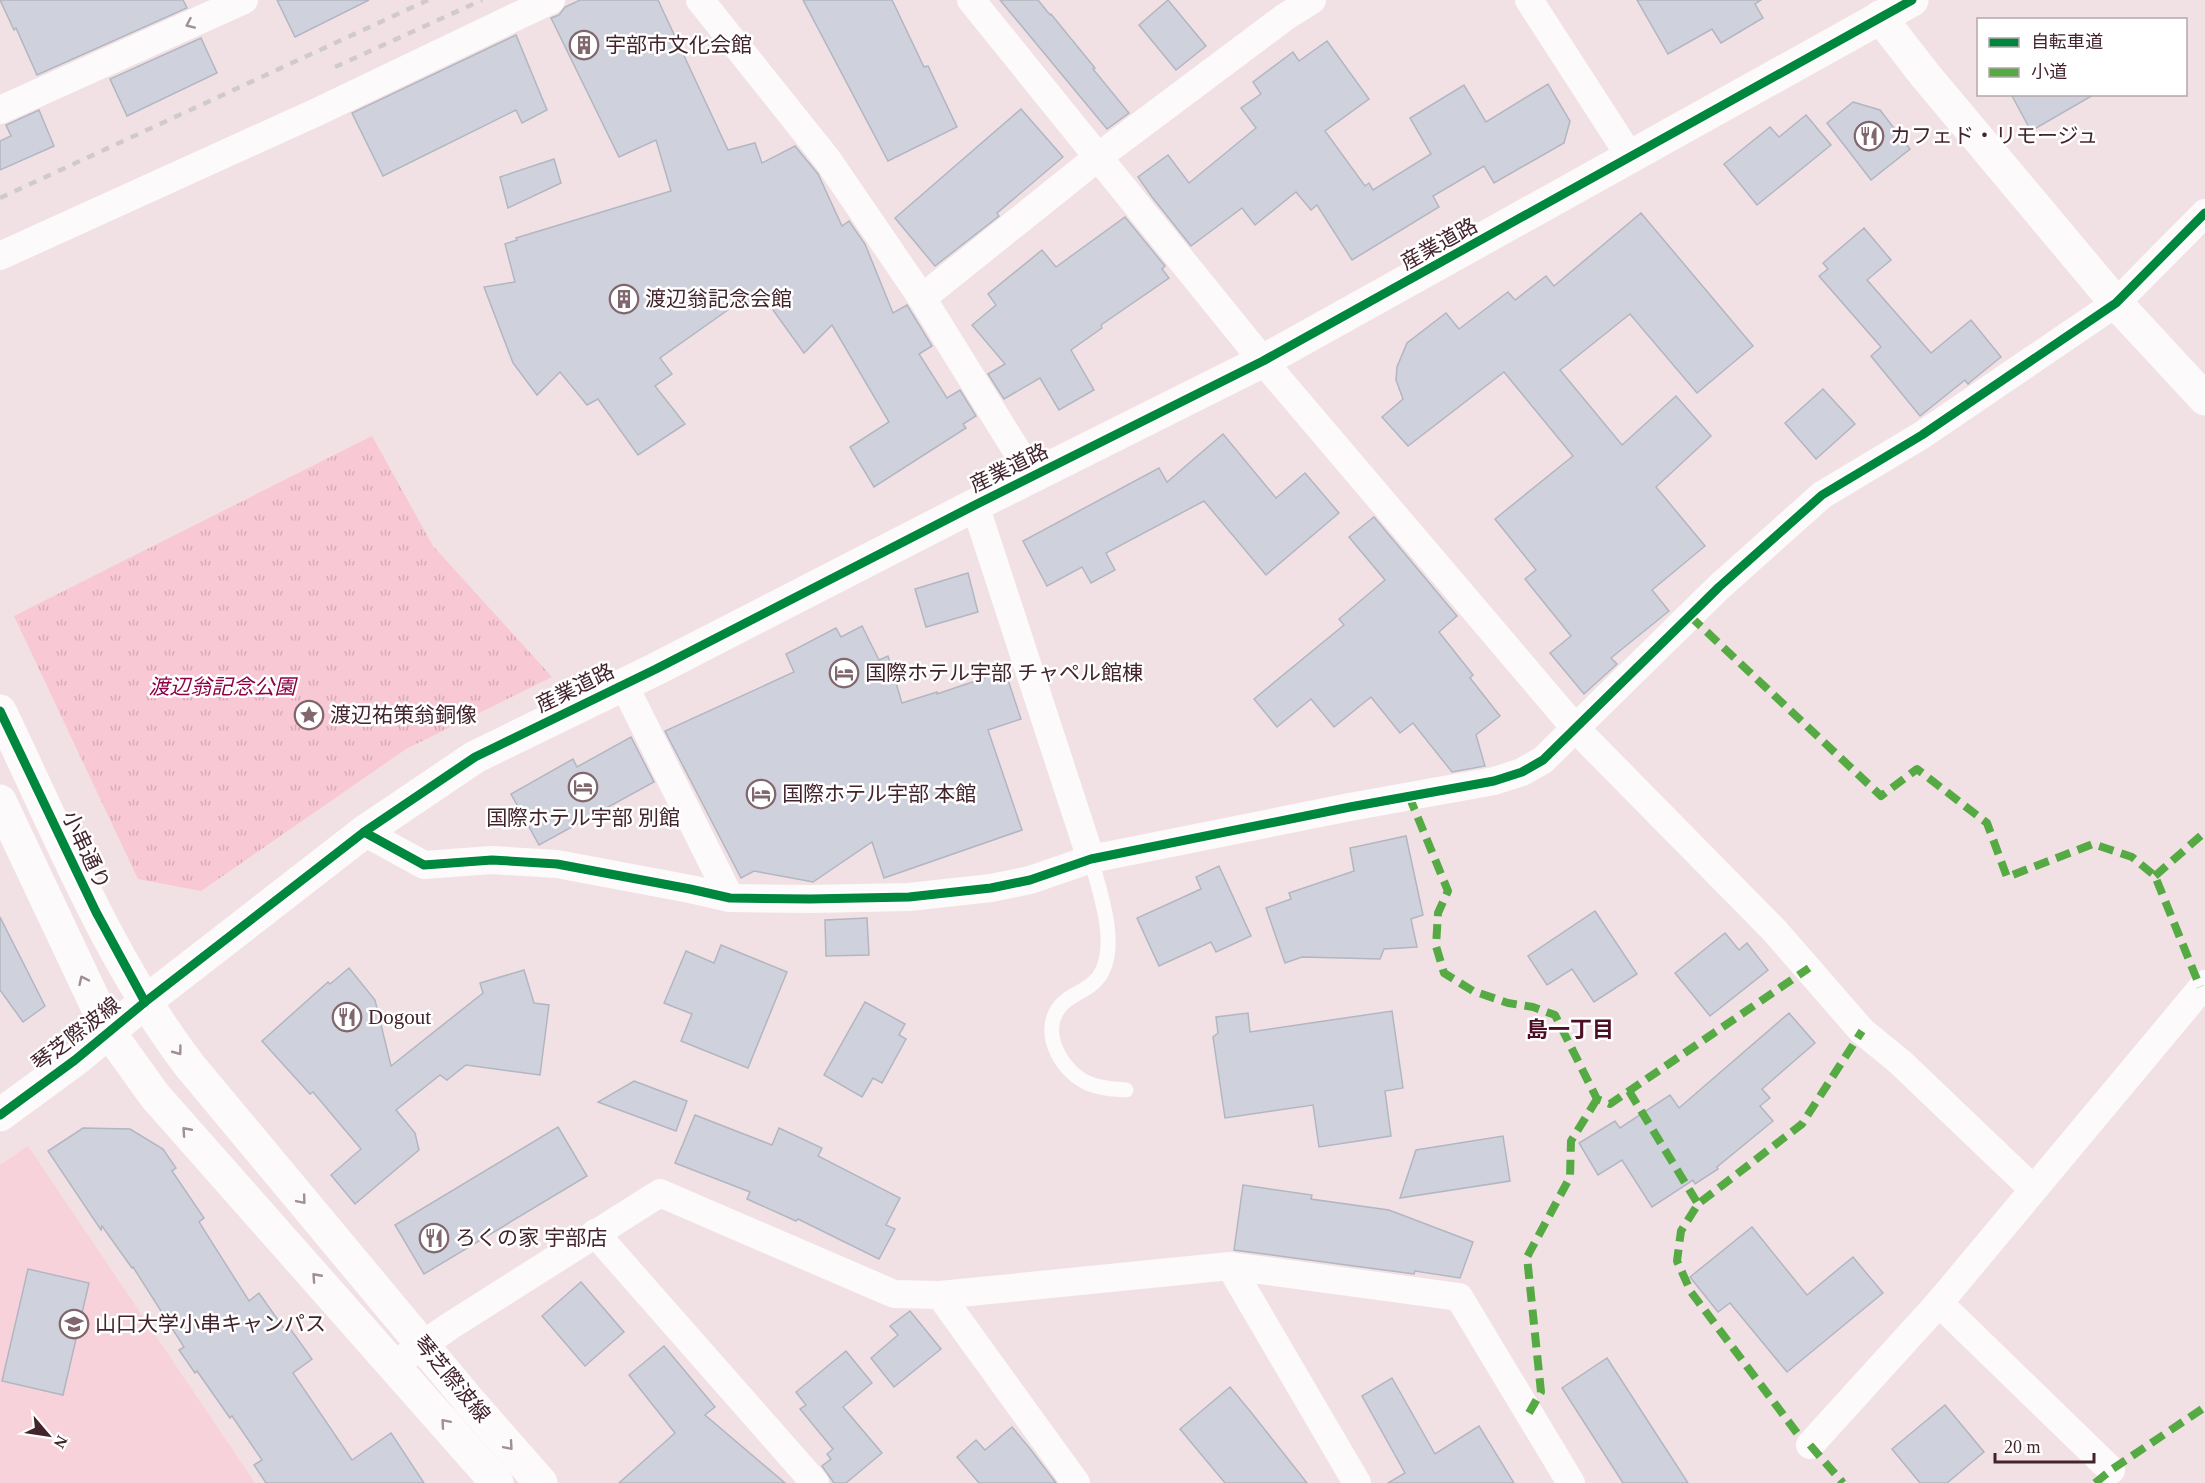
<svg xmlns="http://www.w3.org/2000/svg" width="2205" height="1483" viewBox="0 0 2205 1483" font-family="'Times New Roman','Noto Sans JP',serif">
<defs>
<pattern id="grass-tufts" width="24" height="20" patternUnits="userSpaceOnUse" patternTransform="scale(1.5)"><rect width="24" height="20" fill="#f8c8d4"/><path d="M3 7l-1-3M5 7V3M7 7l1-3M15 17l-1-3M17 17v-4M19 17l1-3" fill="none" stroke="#d6acb6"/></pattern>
</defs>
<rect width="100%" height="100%" fill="#f2e1e4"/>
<polygon fill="#f8d2db" points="28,1146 255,1483 0,1483 0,1165"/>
<polygon fill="url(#grass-tufts)" points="372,436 433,546 552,677 406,749 201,891 138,879 14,616"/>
<g fill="#cfd2dc" stroke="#b2b6c1" stroke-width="1.5">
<polygon points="0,0 183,0 187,8 37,75 16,28 14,30"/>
<polygon points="277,0 369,0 295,37"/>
<polygon points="580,0 658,0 728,150 755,143 762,163 795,146 818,174 842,226 849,221 865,244 893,313 907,305 932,346 919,354 947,398 960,390 976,416 963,424 966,428 874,487 850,447 889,422 832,325 804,353 763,296 746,307 742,300 660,358 672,374 655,386 685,424 638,455 598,399 587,405 560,372 537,395 513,363 484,287 515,282 505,244 517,240 516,238 671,191 656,140 619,157 551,18 559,15 565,7"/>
<polygon points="803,0 892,0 924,67 928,66 957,127 888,161"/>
<polygon points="1000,0 1038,0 1050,15 1051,14 1095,68 1093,69 1129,113 1107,129"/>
<polygon points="1168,0 1206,46 1176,70 1139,25"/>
<polygon points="1637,0 1761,0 1755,4 1763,18 1721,43 1712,29 1668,54"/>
<polygon points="516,35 547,110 522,123 516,110 383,176 352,113"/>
<polygon points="201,38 217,73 127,116 110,79"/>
<polygon points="1327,41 1369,99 1325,131 1365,186 1369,183 1373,190 1431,154 1410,118 1464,85 1486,122 1548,84 1570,121 1564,143 1494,183 1484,166 1433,196 1439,207 1352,260 1317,205 1311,210 1296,192 1255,225 1242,208 1191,246 1152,197 1138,177 1168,155 1189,183 1256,128 1241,108 1261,94 1253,82 1293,52 1299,61"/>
<polygon points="2011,94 2095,94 2031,131"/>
<polygon points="1853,102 1880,110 1910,149 1871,180 1827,123"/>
<polygon points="1021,109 1063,157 997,213 999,216 935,266 895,218"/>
<polygon points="39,110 54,146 0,170 0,141 11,136 6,125"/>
<polygon points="1806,115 1831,145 1757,205 1724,164 1770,127 1779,137"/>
<polygon points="554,159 561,183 508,208 500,177"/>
<polygon points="1641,213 1753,346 1697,393 1630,314 1560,370 1622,445 1676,396 1711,436 1656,487 1705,546 1652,590 1669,611 1611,658 1617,664 1584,694 1550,653 1571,636 1525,579 1536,570 1495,519 1573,456 1504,372 1408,446 1382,417 1403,399 1396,380 1397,367 1407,343 1446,313 1459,329 1508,292 1515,300 1546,276 1554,286"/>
<polygon points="1125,217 1165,266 1162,269 1169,278 1101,325 1102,328 1071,350 1094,390 1059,410 1040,378 1004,399 988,374 1005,364 972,325 996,305 988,294 1042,250 1056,267"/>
<polygon points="1864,228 1891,260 1867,280 1931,353 1971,320 2001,357 1970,382 1968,384 1965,380 1920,416 1871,356 1881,347 1819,276 1828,269 1823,263"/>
<polygon points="1823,389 1855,424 1816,459 1785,423"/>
<polygon points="1223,434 1276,498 1305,473 1339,513 1266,575 1204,501 1106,553 1115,570 1091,583 1082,567 1047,586 1023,541 1159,468 1167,482"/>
<polygon points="1374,517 1457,616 1439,632 1473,675 1470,678 1500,716 1476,735 1485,766 1452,772 1413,723 1400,733 1371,697 1334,727 1311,699 1277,727 1254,699 1344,625 1339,619 1385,580 1349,537"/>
<polygon points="968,573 978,612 926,627 915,589"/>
<polygon points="862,626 879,660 888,656 902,703 937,692 937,694 1005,671 1021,719 988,730 1022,830 884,878 872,842 813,882 754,871 741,878 665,731 794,672 786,654 836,628 841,637"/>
<polygon points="631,737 654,782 539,845 511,794 573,759 577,767"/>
<polygon points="1406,836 1423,915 1411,919 1417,947 1384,949 1380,959 1302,957 1285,963 1266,908 1291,899 1289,893 1354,871 1350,848"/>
<polygon points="1219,866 1251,936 1216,952 1211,942 1159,966 1137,918 1201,889 1196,877"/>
<polygon points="1595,911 1637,974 1594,1002 1572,969 1547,985 1528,956"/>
<polygon points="0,917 45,1006 23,1022 0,990"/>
<polygon points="867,918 869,955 826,956 825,920"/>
<polygon points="1725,933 1739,950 1747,943 1768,970 1710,1016 1675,973"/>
<polygon points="721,945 787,972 748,1068 681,1041 692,1014 664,1003 686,951 714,963"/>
<polygon points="349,968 375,1000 391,1066 483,993 480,983 524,970 534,1003 549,1005 540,1075 466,1065 447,1080 440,1075 396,1110 415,1133 419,1150 355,1204 331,1175 361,1149 313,1092 310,1094 262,1041 328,982 330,984"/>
<polygon points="865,1002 905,1024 899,1035 906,1039 882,1083 873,1078 862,1097 824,1075"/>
<polygon points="1392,1011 1403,1088 1385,1091 1391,1136 1319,1147 1313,1105 1225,1118 1213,1037 1218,1033 1216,1017 1248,1013 1250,1032"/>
<polygon points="1789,1013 1815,1043 1762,1089 1770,1098 1760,1106 1773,1121 1717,1167 1718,1169 1695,1184 1693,1180 1652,1207 1622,1160 1598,1175 1579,1143 1615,1121 1620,1128 1670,1095 1679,1108"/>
<polygon points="634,1081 687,1101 676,1131 598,1102"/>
<polygon points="695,1115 772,1145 779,1128 822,1148 818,1156 900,1198 886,1225 895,1229 879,1259 798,1219 796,1221 747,1199 750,1192 675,1163"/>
<polygon points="558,1127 587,1176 424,1274 395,1225"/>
<polygon points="83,1128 130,1129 163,1149 176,1168 172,1171 204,1218 199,1222 249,1301 259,1293 285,1330 289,1327 312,1359 293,1373 352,1460 391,1433 424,1483 266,1483 254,1465 262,1460 232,1416 230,1418 197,1371 195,1373 179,1350 184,1347 133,1267 132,1268 102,1226 101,1230 48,1151"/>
<polygon points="1503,1136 1510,1181 1400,1198 1416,1150"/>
<polygon points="1243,1185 1312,1195 1311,1199 1389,1210 1473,1242 1460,1278 1415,1271 1414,1274 1234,1250"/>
<polygon points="1752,1227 1807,1295 1853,1257 1883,1293 1787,1372 1730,1303 1718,1312 1690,1277"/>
<polygon points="28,1269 89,1283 63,1395 2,1381"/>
<polygon points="581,1282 624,1332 585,1366 542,1316"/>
<polygon points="910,1311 941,1349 894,1387 871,1358 898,1335 890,1326"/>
<polygon points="664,1346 715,1407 705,1415 785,1483 619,1483 675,1433 629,1375"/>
<polygon points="846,1351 872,1383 843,1407 882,1453 846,1483 834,1483 822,1466 831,1459 827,1454 833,1449 800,1409 806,1405 796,1392"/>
<polygon points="1607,1358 1688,1483 1623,1483 1562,1388"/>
<polygon points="1392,1378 1435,1454 1479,1426 1514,1483 1388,1483 1405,1473 1362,1396"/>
<polygon points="1230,1387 1250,1411 1307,1483 1225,1483 1180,1429"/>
<polygon points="1945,1405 1984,1452 1947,1483 1920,1483 1892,1449"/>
<polygon points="1012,1427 1031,1450 1056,1483 979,1483 957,1457 976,1440 985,1450"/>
</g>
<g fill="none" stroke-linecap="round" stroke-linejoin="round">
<path stroke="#fdfafb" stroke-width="15" d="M 1091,859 C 1099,890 1116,936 1104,967 C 1095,992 1070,991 1058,1009 C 1040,1036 1064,1074 1090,1084 C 1102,1089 1114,1089 1126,1090"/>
<g stroke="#fdfafb" stroke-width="28">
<polyline points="700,0 827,159 922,298 1033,477"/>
<polyline points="971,0 1263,361 1576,729 1774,930 1862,1031 1900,1062 2033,1189"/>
<polyline points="1529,0 1631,158"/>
<polyline points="0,110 244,0"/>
<polyline points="0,256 317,112 551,0"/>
<polyline points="922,298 1098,157 1285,17 1312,0"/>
<polyline points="975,505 1091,859"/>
<polyline points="624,685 730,898"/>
<polyline points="364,832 424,865 492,860 557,864 690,889 730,898 810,899 909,897 991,888 1030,880 1091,859 1350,807 1494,781 1522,772 1543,760 1719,587 1822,495 1922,435 2116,303 2205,213"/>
<polyline points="595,1233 815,1483"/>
<polyline points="1230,1266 1357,1483"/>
<polyline points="940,1295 1076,1483"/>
<polyline points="1939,1303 2111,1470"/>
<polyline points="394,1365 450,1326 660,1193 894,1294 940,1295 1230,1266 1459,1297 1571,1483"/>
<polyline points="1810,1445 1939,1303 2205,984"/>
</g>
<g stroke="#fdfafb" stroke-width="33">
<polyline points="1880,17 1925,75 2116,303 2205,399"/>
<path d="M 0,711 C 58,831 108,959 190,1066 L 470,1402 L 541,1483"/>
<polyline points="0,801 109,1032 155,1096 497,1483"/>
<polyline points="0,1115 75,1060 145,1002 364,832 475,757 656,669 975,505 1263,361 1912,0"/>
</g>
<g stroke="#d1cacb" stroke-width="4.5" stroke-dasharray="8 8" stroke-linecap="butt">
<polyline points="335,67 482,0"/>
<polyline points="0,198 428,0"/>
</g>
<g stroke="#56aa44" stroke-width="8" stroke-dasharray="15 8" stroke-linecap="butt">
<polyline points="1690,616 1881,796 1917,769 1987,823 2007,877 2093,844 2132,857 2155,876 2200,987"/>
<polyline points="1409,796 1448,891 1438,913 1436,946 1444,973 1473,991 1508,1003 1533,1007 1555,1015 1597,1099 1610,1104 1809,968"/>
<polyline points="2155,876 2205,832"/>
<polyline points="1629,1091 1698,1204"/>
<polyline points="1529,1413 1541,1392 1527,1257 1570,1177 1571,1141 1597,1099"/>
<polyline points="1797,1433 1691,1292 1677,1261 1681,1231 1698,1204 1802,1124 1862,1031"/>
<polyline points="1810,1445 1843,1483"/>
<polyline points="2095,1483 2111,1470 2205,1407"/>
</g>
<g stroke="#fff" stroke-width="13">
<g id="cycleway">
<polyline points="0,711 96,912 145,1002"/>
<polyline points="364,832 424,865 492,860 557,864 690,889 730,898 810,899 909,897 991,888 1030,880 1091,859 1350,807 1494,781 1522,772 1543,760 1719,587 1822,495 1922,435 2116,303 2205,213"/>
<polyline points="0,1115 75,1060 145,1002 364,832 475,757 656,669 975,505 1263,361 1912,0"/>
</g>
</g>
<use href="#cycleway" stroke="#00873e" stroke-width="9"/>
</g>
<defs><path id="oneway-chevron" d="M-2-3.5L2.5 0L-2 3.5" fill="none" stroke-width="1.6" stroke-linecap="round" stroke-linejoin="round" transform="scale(1.5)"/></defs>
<g stroke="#a08f94">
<use href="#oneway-chevron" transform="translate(190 24) rotate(156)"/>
<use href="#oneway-chevron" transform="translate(83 980) rotate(-115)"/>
<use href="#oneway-chevron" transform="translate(178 1051) rotate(53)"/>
<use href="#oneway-chevron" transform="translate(186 1131) rotate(-132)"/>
<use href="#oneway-chevron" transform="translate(302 1200) rotate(50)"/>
<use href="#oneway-chevron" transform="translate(316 1277) rotate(-132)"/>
<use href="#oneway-chevron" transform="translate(445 1423) rotate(-131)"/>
<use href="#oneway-chevron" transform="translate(509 1446) rotate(49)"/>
</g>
<defs>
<g id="building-ring" transform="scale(1.5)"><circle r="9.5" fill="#fff" stroke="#80666d" stroke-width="1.5"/><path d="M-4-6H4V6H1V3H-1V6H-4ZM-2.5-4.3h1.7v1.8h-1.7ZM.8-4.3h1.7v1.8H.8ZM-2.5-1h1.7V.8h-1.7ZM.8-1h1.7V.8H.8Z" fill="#80666d"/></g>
<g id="restaurant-ring" transform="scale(1.5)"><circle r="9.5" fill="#fff" stroke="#80666d" stroke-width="1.5"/><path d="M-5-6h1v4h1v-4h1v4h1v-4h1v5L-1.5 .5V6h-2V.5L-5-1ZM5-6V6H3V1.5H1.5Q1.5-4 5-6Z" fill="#80666d"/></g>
<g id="hotel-ring" transform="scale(1.5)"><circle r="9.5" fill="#fff" stroke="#80666d" stroke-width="1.5"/><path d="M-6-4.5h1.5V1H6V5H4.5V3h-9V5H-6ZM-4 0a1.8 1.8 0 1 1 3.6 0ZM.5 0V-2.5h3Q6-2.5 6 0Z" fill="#80666d"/></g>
<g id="sight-ring" transform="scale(1.5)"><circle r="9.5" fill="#fff" stroke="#80666d" stroke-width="1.5"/><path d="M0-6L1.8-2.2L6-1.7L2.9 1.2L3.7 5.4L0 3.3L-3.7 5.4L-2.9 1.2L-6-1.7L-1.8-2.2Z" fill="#80666d"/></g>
<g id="university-ring" transform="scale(1.5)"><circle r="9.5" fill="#fff" stroke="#80666d" stroke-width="1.5"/><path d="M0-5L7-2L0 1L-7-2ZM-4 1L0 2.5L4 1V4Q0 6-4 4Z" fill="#80666d"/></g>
</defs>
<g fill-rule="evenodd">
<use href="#building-ring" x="584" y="45"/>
<use href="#restaurant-ring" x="1869" y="136"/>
<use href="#building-ring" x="624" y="299"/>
<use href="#hotel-ring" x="844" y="673"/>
<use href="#sight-ring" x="309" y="715"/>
<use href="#hotel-ring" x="583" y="787"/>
<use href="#hotel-ring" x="761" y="794"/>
<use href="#restaurant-ring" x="347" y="1017"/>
<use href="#restaurant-ring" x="434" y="1238"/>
<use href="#university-ring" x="74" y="1324"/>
</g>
<g text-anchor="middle" stroke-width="5" stroke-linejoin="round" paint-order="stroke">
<g font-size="21" fill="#43242d" stroke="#fff" text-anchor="start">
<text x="605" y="52">宇部市文化会館</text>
<text x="1890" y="143">カフェド・リモージュ</text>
<text x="645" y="306">渡辺翁記念会館</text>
<text x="865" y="680">国際ホテル宇部 チャペル館棟</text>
<text x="330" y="722">渡辺祐策翁銅像</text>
<text x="782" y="801">国際ホテル宇部 本館</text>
<text x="583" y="825" text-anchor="middle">国際ホテル宇部 別館</text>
<text x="368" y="1024">Dogout</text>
<text x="455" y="1245">ろくの家 宇部店</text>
<text x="95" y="1331">山口大学小串キャンパス</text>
</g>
<g font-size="21" fill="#43242d" stroke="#fff">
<text transform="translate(1439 244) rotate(-29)" y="7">産業道路</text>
<text transform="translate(1009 468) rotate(-26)" y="7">産業道路</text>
<text transform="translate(575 688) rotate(-26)" y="7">産業道路</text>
<text transform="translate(86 850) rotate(65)" y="7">小串通り</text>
<text transform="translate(76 1034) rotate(-38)" y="7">琴芝際波線</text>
<text transform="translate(452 1379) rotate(50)" y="7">琴芝際波線</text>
</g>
<g font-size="21" font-style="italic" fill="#8f0044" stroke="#fff">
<text x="222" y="694">渡辺翁記念公園</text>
</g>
<g font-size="22" font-weight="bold" fill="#4d0d25" stroke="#fff">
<text x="1570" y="1037">島一丁目</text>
</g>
</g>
<rect x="1977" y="18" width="210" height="78" fill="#ffffff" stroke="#b4a7ab" stroke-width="1.5"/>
<rect x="1989" y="38" width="30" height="9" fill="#00873e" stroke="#b4a7ab" stroke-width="1.5"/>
<text x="2031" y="48" font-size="18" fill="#43242d">自転車道</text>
<rect x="1989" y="68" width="30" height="9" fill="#56aa44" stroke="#b4a7ab" stroke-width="1.5"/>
<text x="2031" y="78" font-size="18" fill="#43242d">小道</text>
<g transform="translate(48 1435) rotate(119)" stroke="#ffffff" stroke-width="4.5" paint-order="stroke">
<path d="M0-4.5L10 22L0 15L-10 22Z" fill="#43242d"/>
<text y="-9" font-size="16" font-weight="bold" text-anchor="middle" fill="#43242d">N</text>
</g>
<path d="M1995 1453v9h99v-9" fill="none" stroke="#43242d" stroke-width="3"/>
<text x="2004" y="1453" font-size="18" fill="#43242d" stroke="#ffffff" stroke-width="4.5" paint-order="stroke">20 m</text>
</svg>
